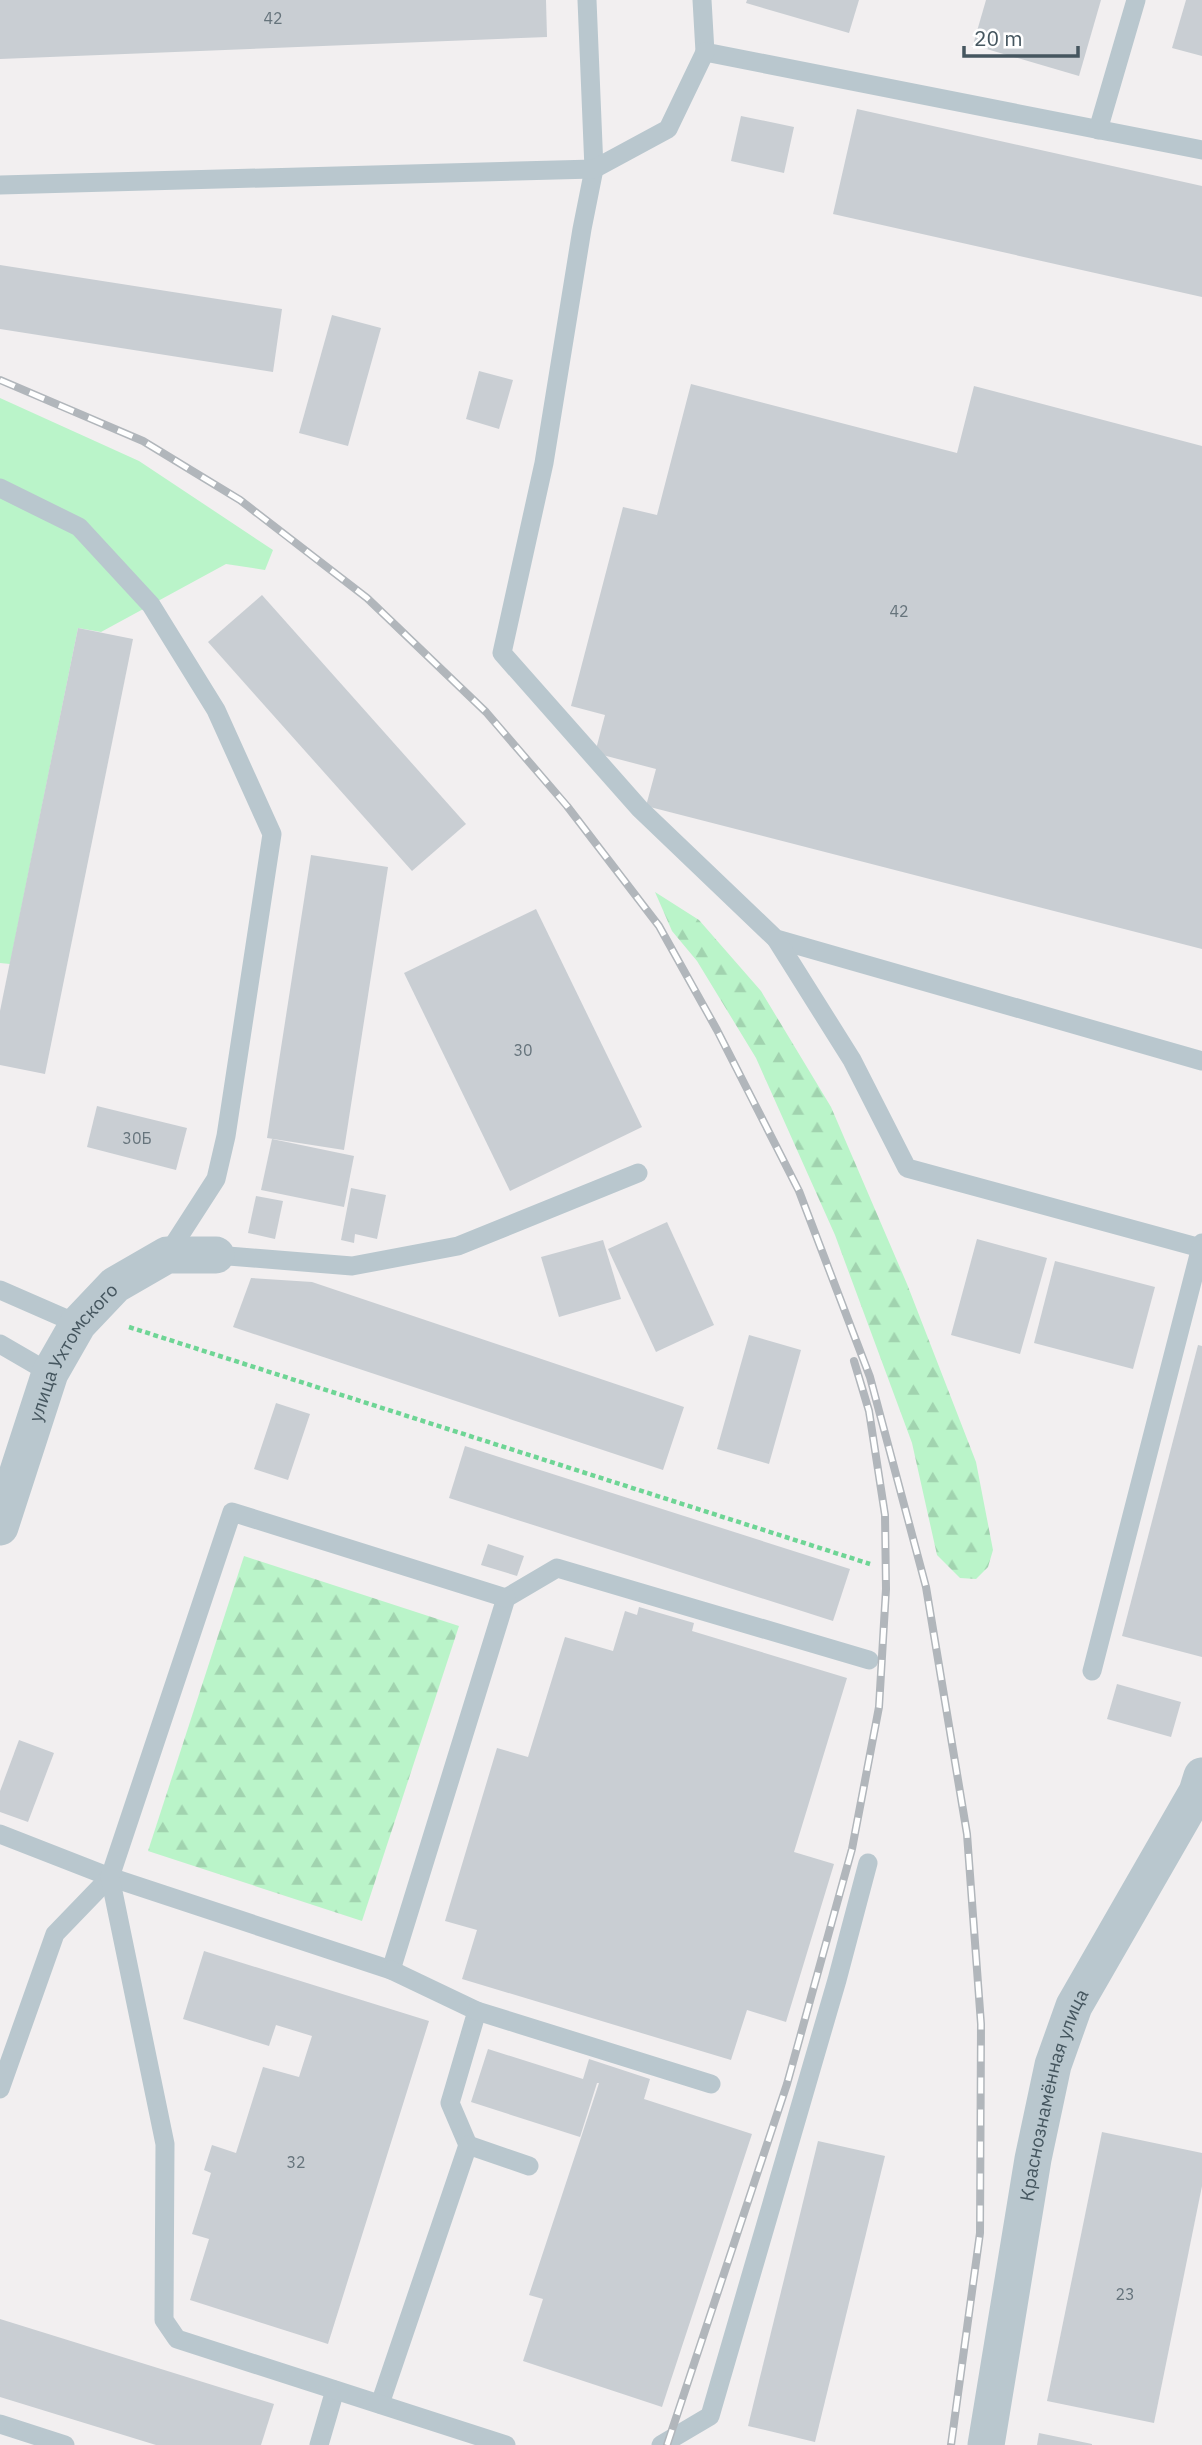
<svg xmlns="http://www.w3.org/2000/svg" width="1202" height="2445" viewBox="0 0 1202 2445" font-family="'IBM Plex Sans',sans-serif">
<defs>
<pattern id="forest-firs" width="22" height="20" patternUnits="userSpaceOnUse" patternTransform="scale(1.75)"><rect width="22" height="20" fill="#baf4c9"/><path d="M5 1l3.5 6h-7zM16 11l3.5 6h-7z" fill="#a1d3af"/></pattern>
</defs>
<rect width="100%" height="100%" fill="#f2eff0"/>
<polygon fill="#baf4c9" points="0,398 139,461 273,550 265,570 226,564 101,632 78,628 10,964 0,963"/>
<g fill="url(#forest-firs)">
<polygon points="655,892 699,920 761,991 831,1107 907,1284 976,1462 993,1550 988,1567 976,1579 960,1578 937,1555 912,1443 835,1235 756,1058 697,961 672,931"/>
<polygon points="244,1556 459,1626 362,1921 148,1851"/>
</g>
<g fill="#c9ced3">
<polygon points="0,0 546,0 547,37 0,59"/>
<polygon points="747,0 859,0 849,33 746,3"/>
<polygon points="986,0 1101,0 1079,76 973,45"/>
<polygon points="1186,0 1202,0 1202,56 1172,48"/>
<polygon points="857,109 1202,186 1202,297 833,214"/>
<polygon points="741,116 794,127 784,173 731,161"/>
<polygon points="0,265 282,309 273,372 0,329"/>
<polygon points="332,315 381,328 348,446 299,433"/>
<polygon points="479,371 513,380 499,429 466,419"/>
<polygon points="691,384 957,453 974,386 1202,446 1202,949 646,806 656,769 595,753 605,715 571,706 623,507 657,515"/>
<polygon points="262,595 466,824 412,871 208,642"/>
<polygon points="78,628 133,639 45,1074 0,1065 0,1011"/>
<polygon points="311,855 388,867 344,1150 267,1138"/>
<polygon points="536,909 642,1127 510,1191 404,973"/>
<polygon points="97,1106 187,1128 176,1170 87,1147"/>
<polygon points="272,1139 354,1156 344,1207 261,1190"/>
<polygon points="351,1188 386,1195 377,1239 355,1234 354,1243 341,1240"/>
<polygon points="256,1196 283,1201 275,1239 248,1233"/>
<polygon points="667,1222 714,1325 656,1352 608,1249"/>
<polygon points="977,1239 1047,1258 1020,1354 951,1335"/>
<polygon points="603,1240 621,1299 559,1317 541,1257"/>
<polygon points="1055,1261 1155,1287 1133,1369 1034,1343"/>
<polygon points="251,1278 312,1282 684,1407 663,1470 233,1327"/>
<polygon points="749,1335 801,1350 769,1464 717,1449"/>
<polygon points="1198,1345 1202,1346 1202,1657 1122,1636"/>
<polygon points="276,1403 310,1414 288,1480 254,1469"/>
<polygon points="465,1446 850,1569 833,1621 449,1498"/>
<polygon points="488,1544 524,1556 517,1576 481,1565"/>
<polygon points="639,1607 694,1623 692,1631 847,1678 794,1852 834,1864 786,2022 747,2010 731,2060 462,1979 477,1930 445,1921 497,1748 528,1757 565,1637 613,1651 625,1611 637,1615"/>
<polygon points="1117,1684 1181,1702 1171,1737 1107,1719"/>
<polygon points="19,1740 54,1753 28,1822 0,1812 0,1791"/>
<polygon points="204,1951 429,2021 328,2344 190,2300 209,2239 192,2234 211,2173 204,2170 212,2145 236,2153 263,2067 299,2077 312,2036 276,2025 269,2046 183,2019"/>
<polygon points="488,2049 583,2079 589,2059 650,2079 644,2099 752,2134 662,2407 523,2361 543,2299 529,2295 599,2083 597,2083 580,2137 471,2102"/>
<polygon points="1102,2132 1202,2153 1202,2186 1154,2423 1047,2401"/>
<polygon points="818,2141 885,2156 815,2442 748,2426"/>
<polygon points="0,2319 274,2404 261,2445 156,2445 0,2397"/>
<polygon points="1039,2433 1092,2444 1092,2445 1037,2445"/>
</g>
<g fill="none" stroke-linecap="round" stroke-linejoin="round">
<polyline stroke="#6ed595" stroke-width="4.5" stroke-dasharray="5 3.5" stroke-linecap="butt" points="129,1327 870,1564"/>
<g stroke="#b9c7ce" stroke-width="19">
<polyline points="587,0 594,169 582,229 544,463 502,653 640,809 776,939 1202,1061"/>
<polyline points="702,0 705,52 1202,150"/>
<polyline points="1098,130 1136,0"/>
<polyline points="0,185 594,169 668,129 705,52"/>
<polyline points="0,488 79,527 151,605 216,710 272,834 226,1136 216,1179 167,1255"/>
<polyline points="776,939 852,1060 907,1168 1201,1248"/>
<polyline points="216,1255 352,1266 458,1246 638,1173"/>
<polyline points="0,1290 78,1324"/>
<polyline points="0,1344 50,1373"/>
<polyline points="1092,1671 1202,1243"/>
<polyline points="0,1834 110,1877 391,1970 506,1598 557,1568 869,1660"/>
<polyline points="391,1970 477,2011 450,2103 468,2145"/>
<polyline points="477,2011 711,2084"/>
<polyline points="0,2089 55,1934 110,1877"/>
<polyline points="380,2404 468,2145 529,2166"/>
<polyline points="0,2424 65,2445"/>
<polyline points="319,2445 335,2390"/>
<polyline points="506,2445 177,2339 164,2320 165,2144 110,1877 232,1512 506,1598"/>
<polyline points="661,2445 710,2416 837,1980 868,1863"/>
</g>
<g stroke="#b9c7ce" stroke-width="37">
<path id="s1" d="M 0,1527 L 50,1373 L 78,1324 L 115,1285 L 167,1255 L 216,1255"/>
<path id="s2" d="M 986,2445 L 1033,2159 L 1053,2065 L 1074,2006 L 1197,1792 L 1202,1776"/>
</g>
<g stroke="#b1b6bb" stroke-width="8">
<g id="rail">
<polyline points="0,380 143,441 240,500 367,598 486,712 567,806 659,926 717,1030 799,1191 870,1377 926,1587 967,1834 981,2024 980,2233 951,2445"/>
<polyline points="667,2445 787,2084 852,1849 879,1707 886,1589 885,1515 869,1411 854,1361"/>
</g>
</g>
<use href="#rail" stroke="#fff" stroke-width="5" stroke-dasharray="16" stroke-linecap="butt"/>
</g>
<g text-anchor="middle" stroke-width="5" stroke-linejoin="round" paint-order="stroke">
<g font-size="16" fill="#66747c">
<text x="273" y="24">42</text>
<text x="899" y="617">42</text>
<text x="523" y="1056">30</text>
<text x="137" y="1144">30Б</text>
<text x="296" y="2168">32</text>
<text x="1125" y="2300">23</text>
</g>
<g font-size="19" fill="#45565f" stroke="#fff">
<text dy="7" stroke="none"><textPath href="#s1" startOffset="191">улица Ухтомского</textPath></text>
<text dy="7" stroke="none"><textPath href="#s2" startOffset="357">Краснознамённая улица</textPath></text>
</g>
</g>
<path d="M964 46v10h114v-10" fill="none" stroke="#45565f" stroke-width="3.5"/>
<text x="974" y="46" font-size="21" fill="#45565f" stroke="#ffffff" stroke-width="5" paint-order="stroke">20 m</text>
</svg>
